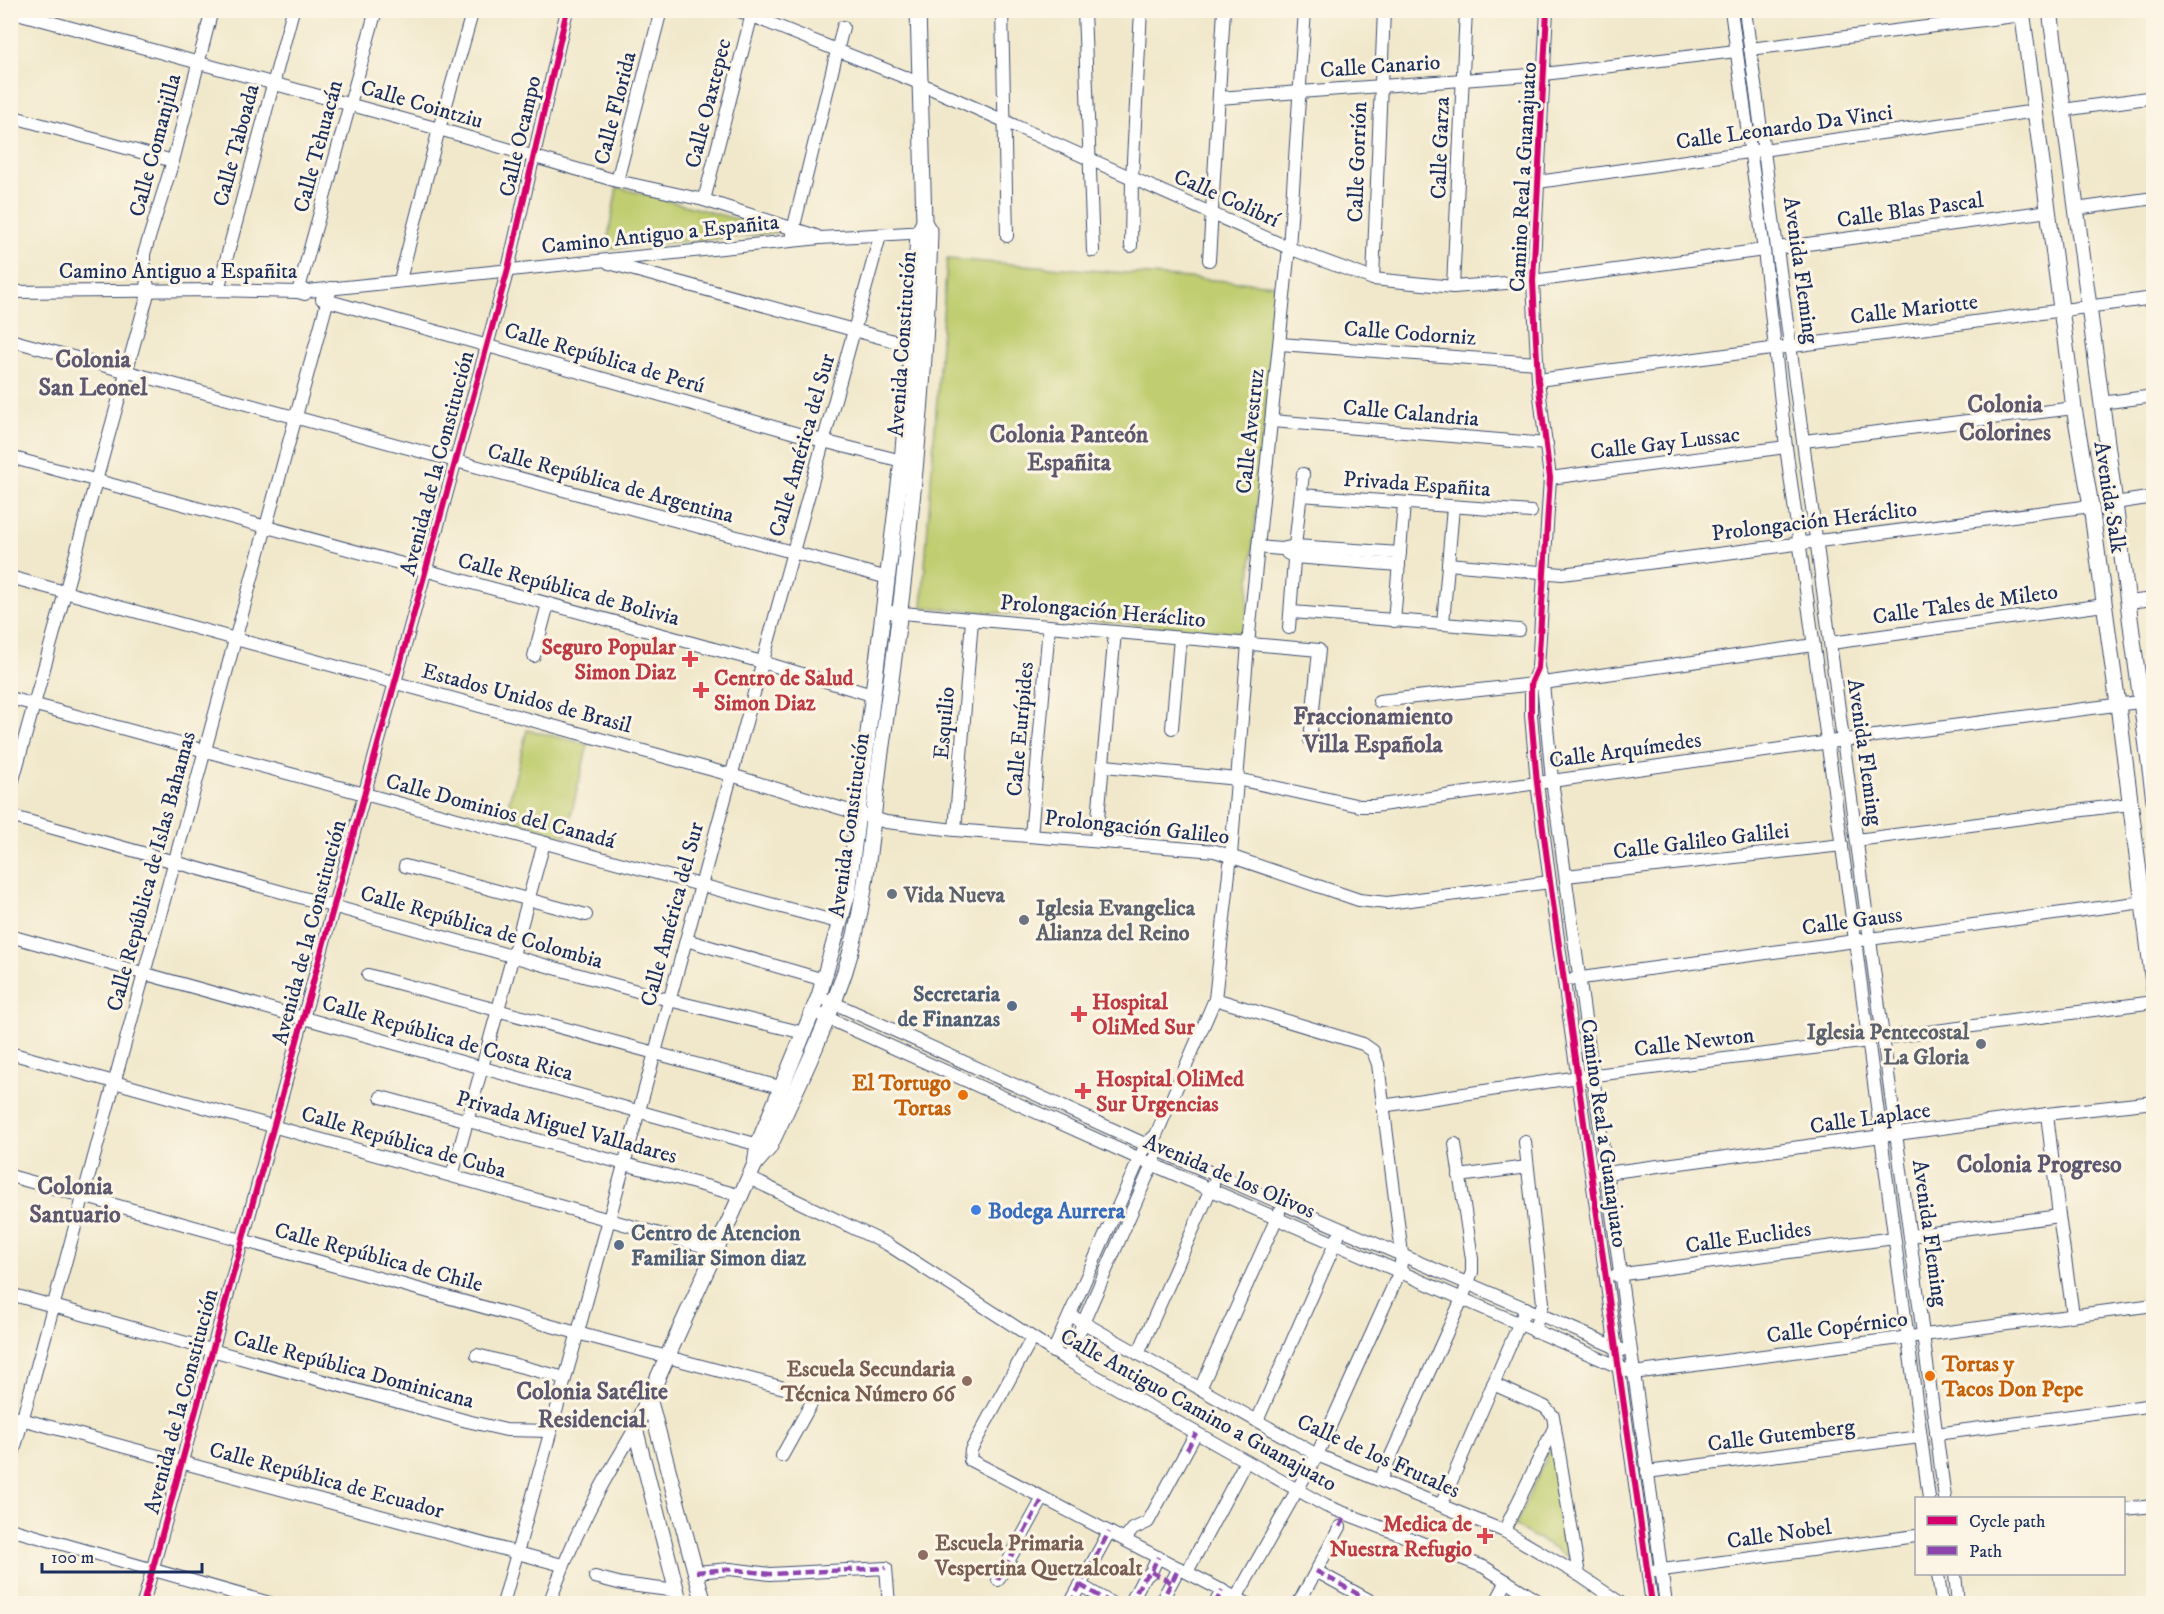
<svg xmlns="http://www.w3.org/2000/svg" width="2164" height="1614" viewBox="0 0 2164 1614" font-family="'IM FELL DW Pica',serif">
<rect width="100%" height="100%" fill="#fcf5e5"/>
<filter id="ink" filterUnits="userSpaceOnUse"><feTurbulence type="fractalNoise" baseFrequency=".0167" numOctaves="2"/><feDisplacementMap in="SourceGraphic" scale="12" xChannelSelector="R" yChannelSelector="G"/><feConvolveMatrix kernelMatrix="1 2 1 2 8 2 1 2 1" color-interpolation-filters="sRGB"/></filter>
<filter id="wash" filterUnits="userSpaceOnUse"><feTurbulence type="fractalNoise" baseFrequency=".008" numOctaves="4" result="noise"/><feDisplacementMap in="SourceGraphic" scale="24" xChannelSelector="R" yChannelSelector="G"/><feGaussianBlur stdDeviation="1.35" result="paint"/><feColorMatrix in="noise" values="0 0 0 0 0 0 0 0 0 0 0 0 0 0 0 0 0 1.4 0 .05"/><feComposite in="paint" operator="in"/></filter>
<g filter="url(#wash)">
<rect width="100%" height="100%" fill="#f1e8cb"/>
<g fill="#c0cd6f" stroke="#6e7e66" stroke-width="1.5">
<polygon points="617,187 785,232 606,249"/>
<polygon points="947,259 1277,285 1245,633 922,607"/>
<polygon points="527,730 588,744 566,836 505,818"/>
<polygon points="1552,1445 1570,1558 1515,1526"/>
</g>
</g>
<g filter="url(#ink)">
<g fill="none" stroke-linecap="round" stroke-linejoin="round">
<g stroke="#3b4b6e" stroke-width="14">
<g id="minor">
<polyline points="737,10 919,83 1289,248 1373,279 1453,287 1533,281 1764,250"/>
<polyline points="1002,10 1007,236"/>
<polyline points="1084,10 1093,251"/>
<polyline points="1547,10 1533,281 1538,380 1550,478 1538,668 1531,684 1531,715 1537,783 1550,882 1652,1604"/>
<polyline points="1731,10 1764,250 1786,447 1855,940 1929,1498"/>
<polyline points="1745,10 1945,1498"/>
<polyline points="10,11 439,129 617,181 704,200 816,236"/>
<polyline points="1750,49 2023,15"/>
<polyline points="1219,98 1544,74 1736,51"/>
<polyline points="2063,110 2154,97"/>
<polyline points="10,116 173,161"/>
<polyline points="617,181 661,10"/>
<polyline points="1538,182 2036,111"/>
<polyline points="704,200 753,10"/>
<polyline points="2076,209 2154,198"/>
<polyline points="792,234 843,27"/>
<polyline points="1131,246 1132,179 1141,10"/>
<polyline points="1778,248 2049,211"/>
<polyline points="1209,260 1224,10"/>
<polyline points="609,263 912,346"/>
<polyline points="1373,279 1384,10"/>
<polyline points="400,280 439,129 473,10"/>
<polyline points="1453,287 1466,10"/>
<polyline points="218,290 293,10"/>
<polyline points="10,292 218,290 298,292 820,238 927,232"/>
<polyline points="305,294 298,292 376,10"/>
<polyline points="322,299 823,441 902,461"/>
<polyline points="10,340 888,578"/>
<polyline points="1280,344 1537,363"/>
<polyline points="1538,380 2154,298"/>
<polyline points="2101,403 2154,396"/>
<polyline points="1272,421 1547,444"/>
<polyline points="1804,441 2074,408"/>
<polyline points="10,457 762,662 872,695"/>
<polyline points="1550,478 1786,447"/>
<polyline points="1301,495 1531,512"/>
<polyline points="2115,503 2154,497"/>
<polyline points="1258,547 1281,549 1295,546 1400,553"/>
<polyline points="1287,553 1294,557 1399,565"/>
<polyline points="1448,564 1562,574 2091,506"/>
<polyline points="10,577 731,775 886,822 955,830 1215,851 1359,900 1387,903 1550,882"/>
<polyline points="2128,602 2154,599"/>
<polyline points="891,612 1319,650 1310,740"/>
<polyline points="1292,612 1519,630"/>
<polyline points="1394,621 1404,504"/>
<polyline points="1443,623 1453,507"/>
<polyline points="1289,628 1295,546 1303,474"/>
<polyline points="1831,643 2104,605"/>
<polyline points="534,656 548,604"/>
<polyline points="1538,668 1543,683 1552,780 1666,1604"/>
<polyline points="10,698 841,923"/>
<polyline points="1379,701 1543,683 1814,645"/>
<polyline points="1172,728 1180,638"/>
<polyline points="1105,766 1237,779 1360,806 1374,806 1844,740 2154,700"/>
<polyline points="10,791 149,290 144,271 144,254 173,161 212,10"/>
<polyline points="10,816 669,1000 804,1033"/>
<polyline points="955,830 972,620"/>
<polyline points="1031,836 1049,626"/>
<polyline points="1096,840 1115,632"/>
<polyline points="1857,840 2129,804"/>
<polyline points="405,866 586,915"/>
<polyline points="1566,876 1842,845"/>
<polyline points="10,936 766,1147"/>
<polyline points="686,940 824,980"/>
<polyline points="368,975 780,1087"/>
<polyline points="1574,979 2143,902"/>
<polyline points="825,999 1158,1150 1622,1350"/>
<polyline points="1215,999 1363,1044 1373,1051 1378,1064 1402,1254 1400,1271 1317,1455 1236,1598"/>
<polyline points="812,1011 1140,1159 1633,1373 2154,1305"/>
<polyline points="1883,1038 2154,1002"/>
<polyline points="10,1053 717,1250"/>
<polyline points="381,1097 742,1196"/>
<polyline points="1382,1106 1579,1077 1869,1041"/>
<polyline points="2047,1114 2059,1216 2073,1315"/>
<polyline points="1525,1142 1543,1303 1534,1331"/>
<polyline points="1598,1174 2047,1114 2154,1102"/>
<polyline points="10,1176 577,1333 807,1394 812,1397 812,1402 782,1456"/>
<polyline points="452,1176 544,843"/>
<polyline points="1459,1176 1527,1167"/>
<polyline points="749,1178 887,1244 1067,1360 1326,1506 1484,1567 1543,1604"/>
<polyline points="1910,1236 2059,1216"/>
<polyline points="1616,1275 1894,1238"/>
<polyline points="10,1294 467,1421 506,1430 550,1431"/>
<polyline points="1070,1315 1317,1455 1504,1531 1579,1575 1622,1604"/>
<polyline points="1032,1338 971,1450 970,1460 1248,1604"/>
<polyline points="1053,1352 1146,1144 1156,1135 1215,999 1231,855 1248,644 1289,248 1305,10"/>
<polyline points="1138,1354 1213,1184"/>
<polyline points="477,1355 565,1378"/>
<polyline points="1067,1360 1155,1158"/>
<polyline points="1493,1384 1545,1407 1553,1416 1579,1575"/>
<polyline points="1200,1389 1279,1213"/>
<polyline points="10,1416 562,1565"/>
<polyline points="1257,1421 1338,1237"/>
<polyline points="1936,1434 2154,1405"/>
<polyline points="10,1465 331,288"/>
<polyline points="1647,1472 1920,1437"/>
<polyline points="1380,1480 1462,1299 1472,1272 1472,1259 1455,1144"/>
<polyline points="1441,1505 1526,1308"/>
<polyline points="2124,1509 2154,1506"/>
<polyline points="10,1529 273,1604"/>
<polyline points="1504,1531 1555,1426"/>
<polyline points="1125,1539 1133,1529 1148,1522 1196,1433"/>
<polyline points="1316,1571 1376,1604"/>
<polyline points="1655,1571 1916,1536"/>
<polyline points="696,1572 730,1569 770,1574 886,1568 889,1604"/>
<polyline points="1187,1572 1246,1461"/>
<polyline points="1938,1574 1942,1604"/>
<polyline points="1955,1574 1958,1604"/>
<polyline points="595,1577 622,1584 677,1591"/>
<polyline points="998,1580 1043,1498"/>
<polyline points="1080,1585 1113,1604"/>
<polyline points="143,1604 508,269 567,10"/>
<polyline points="503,1604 880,236"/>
<path d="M 549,1604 C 563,1564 580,1526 600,1489 C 611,1468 624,1449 635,1428"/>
<polyline points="1070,1604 1109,1532"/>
<polyline points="1130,1604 1143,1579 1151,1572 1158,1557"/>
<polyline points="1160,1604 1179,1568"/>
<polyline points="1215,1604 1222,1590"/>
<polyline points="1298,1604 1340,1527"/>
<polyline points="1495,1604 1507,1581"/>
</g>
</g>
<g stroke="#3b4b6e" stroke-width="17">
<g id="major">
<polyline points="2022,10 2074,408 2091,506 2118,705 2154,991"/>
<polyline points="2050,10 2154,800"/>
<path d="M 755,1164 L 769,1148 C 796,1090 825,1031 845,971 C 868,900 871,825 881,752 C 906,580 925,406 930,232 L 924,222"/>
<polyline points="649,1398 704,1604"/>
<polyline points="680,1604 635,1428 755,1164 758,1144 819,996 848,893 902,461 912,346 918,233 924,222 918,10"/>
</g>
</g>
<use href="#minor" stroke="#fff" stroke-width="12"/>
<use href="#major" stroke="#fff" stroke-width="15"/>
<g stroke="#8e44ad" stroke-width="4.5" stroke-dasharray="9 4.5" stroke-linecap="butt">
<polyline points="1187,1450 1196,1433"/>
<polyline points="1340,1527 1346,1515"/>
<polyline points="1316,1571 1376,1604"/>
<polyline points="696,1572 730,1569 770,1574 886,1568"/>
<polyline points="1151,1572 1171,1582"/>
<polyline points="998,1580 1043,1498"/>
<polyline points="1080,1585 1113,1604"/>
<polyline points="1070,1604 1109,1532"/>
<polyline points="1130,1604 1143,1579 1151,1572 1158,1557"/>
<polyline points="1160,1604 1179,1568"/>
<polyline points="1215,1604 1222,1590"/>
</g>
<g stroke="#fcf5e5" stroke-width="10">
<g id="cycleway">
<polyline points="1547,10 1533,281 1538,380 1550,478 1538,668 1531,684 1531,715 1537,783 1550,882 1652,1604"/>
<polyline points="143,1604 508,269 567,10"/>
</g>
</g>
<use href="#cycleway" stroke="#d6006c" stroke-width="6"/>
</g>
</g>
<g fill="#e0444e" stroke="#fcf5e5" stroke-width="2">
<path d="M687 650h6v6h6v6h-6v6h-6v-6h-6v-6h6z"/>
<path d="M698 681h6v6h6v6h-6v6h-6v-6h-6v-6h6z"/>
<path d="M1076 1005h6v6h6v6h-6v6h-6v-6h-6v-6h6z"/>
<path d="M1080 1082h6v6h6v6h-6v6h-6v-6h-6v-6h6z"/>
<path d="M1482 1527h6v6h6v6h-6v6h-6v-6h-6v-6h6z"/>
</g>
<g fill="#6b7280" stroke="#fcf5e5" stroke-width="2">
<circle cx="892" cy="894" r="6"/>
<circle cx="1024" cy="920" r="6"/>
<circle cx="1981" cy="1044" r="6"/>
</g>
<g fill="#5c6f8a" stroke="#fcf5e5" stroke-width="2">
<circle cx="1012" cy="1006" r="6"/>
<circle cx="619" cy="1245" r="6"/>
</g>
<g fill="#e8710a" stroke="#fcf5e5" stroke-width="2">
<circle cx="963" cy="1095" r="6"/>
<circle cx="1930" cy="1376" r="6"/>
</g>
<circle fill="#3f7fe0" stroke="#fcf5e5" stroke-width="2" cx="976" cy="1210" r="6"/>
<g fill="#8d6e63" stroke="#fcf5e5" stroke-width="2">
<circle cx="967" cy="1381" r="6"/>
<circle cx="923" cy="1555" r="6"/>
</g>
<g text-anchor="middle" stroke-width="6" stroke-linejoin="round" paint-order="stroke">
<g font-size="22" fill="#1b2f5e" stroke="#fcf5e5">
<text transform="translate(1380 65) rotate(-4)" y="8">Calle Canario</text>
<text transform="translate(422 103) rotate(16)" y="8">Calle Cointziu</text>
<text transform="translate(707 103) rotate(-76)" y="8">Calle Oaxtepec</text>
<text transform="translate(614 108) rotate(-76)" y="8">Calle Florida</text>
<text transform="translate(1784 126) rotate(-8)" y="8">Calle Leonardo Da Vinci</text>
<text transform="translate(519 136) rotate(-77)" y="8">Calle Ocampo</text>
<text transform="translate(154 145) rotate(-75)" y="8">Calle Comanjilla</text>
<text transform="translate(235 145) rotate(-75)" y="8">Calle Taboada</text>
<text transform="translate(317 146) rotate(-75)" y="8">Calle Tehuacán</text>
<text transform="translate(1439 148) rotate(-88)" y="8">Calle Garza</text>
<text transform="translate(1356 162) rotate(-88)" y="8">Calle Gorrión</text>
<text transform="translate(1522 177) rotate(-87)" y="8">Camino Real a Guanajuato</text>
<text transform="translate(1227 197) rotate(24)" y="8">Calle Colibrí</text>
<text transform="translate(1910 209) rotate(-8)" y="8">Calle Blas Pascal</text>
<text transform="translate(660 233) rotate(-6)" y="8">Camino Antiguo a Españita</text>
<text x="178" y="278">Camino Antiguo a Españita</text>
<text transform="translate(1802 270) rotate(82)" y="8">Avenida Fleming</text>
<text transform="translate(1914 308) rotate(-7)" y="8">Calle Mariotte</text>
<text transform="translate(1410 332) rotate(4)" y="8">Calle Codorniz</text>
<text transform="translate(901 344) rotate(-86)" y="8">Avenida Constitución</text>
<text transform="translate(605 357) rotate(16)" y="8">Calle República de Perú</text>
<text transform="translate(1411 412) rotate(5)" y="8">Calle Calandria</text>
<text transform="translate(1249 431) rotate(-84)" y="8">Calle Avestruz</text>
<text transform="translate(1665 442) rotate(-7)" y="8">Calle Gay Lussac</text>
<text transform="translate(801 445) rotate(-74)" y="8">Calle América del Sur</text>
<text transform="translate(436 463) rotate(-75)" y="8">Avenida de la Constitución</text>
<text transform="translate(611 482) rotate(15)" y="8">Calle República de Argentina</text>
<text transform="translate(1417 483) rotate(4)" y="8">Privada Españita</text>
<text transform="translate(2111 497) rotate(81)" y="8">Avenida Salk</text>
<text transform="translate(1814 520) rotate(-7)" y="8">Prolongación Heráclito</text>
<text transform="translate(569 588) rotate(15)" y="8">Calle República de Bolivia</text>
<text transform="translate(1965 603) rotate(-8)" y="8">Calle Tales de Mileto</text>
<text transform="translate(1103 610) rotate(5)" y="8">Prolongación Heráclito</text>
<text transform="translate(527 697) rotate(15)" y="8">Estados Unidos de Brasil</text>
<text transform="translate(943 723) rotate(-85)" y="8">Esquilio</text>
<text transform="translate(1019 729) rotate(-85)" y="8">Calle Eurípides</text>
<text transform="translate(1625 749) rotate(-8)" y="8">Calle Arquímedes</text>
<text transform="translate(1866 752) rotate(82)" y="8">Avenida Fleming</text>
<text transform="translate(501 810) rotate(15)" y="8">Calle Dominios del Canadá</text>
<text transform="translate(848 825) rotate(-82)" y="8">Avenida Constitución</text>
<text transform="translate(1137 826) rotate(6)" y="8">Prolongación Galileo</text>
<text transform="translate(1701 840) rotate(-7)" y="8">Calle Galileo Galilei</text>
<text transform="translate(150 871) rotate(-75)" y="8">Calle República de Islas Bahamas</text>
<text transform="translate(671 914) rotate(-75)" y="8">Calle América del Sur</text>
<text transform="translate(1852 920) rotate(-8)" y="8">Calle Gauss</text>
<text transform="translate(482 926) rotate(16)" y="8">Calle República de Colombia</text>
<text transform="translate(308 932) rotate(-75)" y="8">Avenida de la Constitución</text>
<text transform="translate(448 1037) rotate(16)" y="8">Calle República de Costa Rica</text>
<text transform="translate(1694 1041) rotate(-7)" y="8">Calle Newton</text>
<text transform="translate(1870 1117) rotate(-8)" y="8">Calle Laplace</text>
<text transform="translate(567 1126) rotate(15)" y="8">Privada Miguel Valladares</text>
<text transform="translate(1605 1133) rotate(82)" y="8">Camino Real a Guanajuato</text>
<text transform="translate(404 1141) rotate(16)" y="8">Calle República de Cuba</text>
<text transform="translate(1230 1175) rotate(23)" y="8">Avenida de los Olivos</text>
<text transform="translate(1931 1233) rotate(82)" y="8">Avenida Fleming</text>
<text transform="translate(1748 1236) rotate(-8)" y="8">Calle Euclides</text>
<text transform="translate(379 1256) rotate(15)" y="8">Calle República de Chile</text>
<text transform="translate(1837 1326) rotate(-7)" y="8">Calle Copérnico</text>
<text transform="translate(354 1368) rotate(15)" y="8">Calle República Dominicana</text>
<text transform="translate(180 1401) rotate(-75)" y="8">Avenida de la Constitución</text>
<text transform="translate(1199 1409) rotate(29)" y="8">Calle Antiguo Camino a Guanajuato</text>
<text transform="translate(1781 1434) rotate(-7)" y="8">Calle Gutemberg</text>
<text transform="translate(1379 1455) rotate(24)" y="8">Calle de los Frutales</text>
<text transform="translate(327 1479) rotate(15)" y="8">Calle República de Ecuador</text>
<text transform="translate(1779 1533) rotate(-8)" y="8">Calle Nobel</text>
</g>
<g font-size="22" font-weight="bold" fill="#be3a42" stroke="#fcf5e5" text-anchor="start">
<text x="676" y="654" text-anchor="end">Seguro Popular<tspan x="676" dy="25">Simon Diaz</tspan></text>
<text x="714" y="685">Centro de Salud<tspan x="714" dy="25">Simon Diaz</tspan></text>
<text x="1092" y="1009">Hospital<tspan x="1092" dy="25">OliMed Sur</tspan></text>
<text x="1096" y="1086">Hospital OliMed<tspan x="1096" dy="25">Sur Urgencias</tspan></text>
<text x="1472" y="1531" text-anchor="end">Medica de<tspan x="1472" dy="25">Nuestra Refugio</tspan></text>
</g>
<g font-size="22" font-weight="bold" fill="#5b616d" stroke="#fcf5e5" text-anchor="start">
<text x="904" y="902">Vida Nueva</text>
<text x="1036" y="915">Iglesia Evangelica<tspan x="1036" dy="25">Alianza del Reino</tspan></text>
<text x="1969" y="1039" text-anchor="end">Iglesia Pentecostal<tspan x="1969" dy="25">La Gloria</tspan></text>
</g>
<g font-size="22" font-weight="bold" fill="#4e5e75" stroke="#fcf5e5" text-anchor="end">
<text x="1000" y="1001">Secretaria<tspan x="1000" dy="25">de Finanzas</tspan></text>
<text x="631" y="1240" text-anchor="start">Centro de Atencion<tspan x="631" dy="25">Familiar Simon diaz</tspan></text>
</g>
<g font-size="22" font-weight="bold" fill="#c56008" stroke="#fcf5e5" text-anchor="end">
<text x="951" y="1090">El Tortugo<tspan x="951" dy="25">Tortas</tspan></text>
<text x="1942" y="1371" text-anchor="start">Tortas y<tspan x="1942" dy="25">Tacos Don Pepe</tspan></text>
</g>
<g font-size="22" font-weight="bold" fill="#366cbe" stroke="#fcf5e5" text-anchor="start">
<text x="988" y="1218">Bodega Aurrera</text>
</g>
<g font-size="22" font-weight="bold" fill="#785e54" stroke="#fcf5e5" text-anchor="end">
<text x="955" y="1376">Escuela Secundaria<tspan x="955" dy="25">Técnica Número 66</tspan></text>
<text x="935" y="1550" text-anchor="start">Escuela Primaria<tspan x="935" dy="25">Vespertina Quetzalcoalt</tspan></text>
</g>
<g font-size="24" font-weight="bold" fill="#5b586f" stroke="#fcf5e5">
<text x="93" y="367">Colonia<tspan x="93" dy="28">San Leonel</tspan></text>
<text x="2005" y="412">Colonia<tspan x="2005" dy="28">Colorines</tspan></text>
<text x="1069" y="442">Colonia Panteón<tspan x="1069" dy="28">Españita</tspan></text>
<text x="1373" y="724">Fraccionamiento<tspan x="1373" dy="28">Villa Española</tspan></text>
<text x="2039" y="1172">Colonia Progreso</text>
<text x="75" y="1194">Colonia<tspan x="75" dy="28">Santuario</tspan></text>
<text x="592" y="1399">Colonia Satélite<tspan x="592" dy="28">Residencial</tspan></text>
</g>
</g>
<rect width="2164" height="1614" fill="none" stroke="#fcf5e5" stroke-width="36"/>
<rect x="1915" y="1497" width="210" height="78" fill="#fcf5e5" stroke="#a2a6af" stroke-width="1.5"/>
<rect x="1927" y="1516" width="30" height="9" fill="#d6006c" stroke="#a2a6af" stroke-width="1.5"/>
<text x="1969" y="1527" font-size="18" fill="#1b2f5e">Cycle path</text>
<rect x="1927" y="1546" width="30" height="9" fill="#8e44ad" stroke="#a2a6af" stroke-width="1.5"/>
<text x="1969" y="1557" font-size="18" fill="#1b2f5e">Path</text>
<path d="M42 1563v9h160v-9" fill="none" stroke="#1b2f5e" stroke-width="3"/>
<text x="51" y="1563" font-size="18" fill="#1b2f5e" stroke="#fcf5e5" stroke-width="4.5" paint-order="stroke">100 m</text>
</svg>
